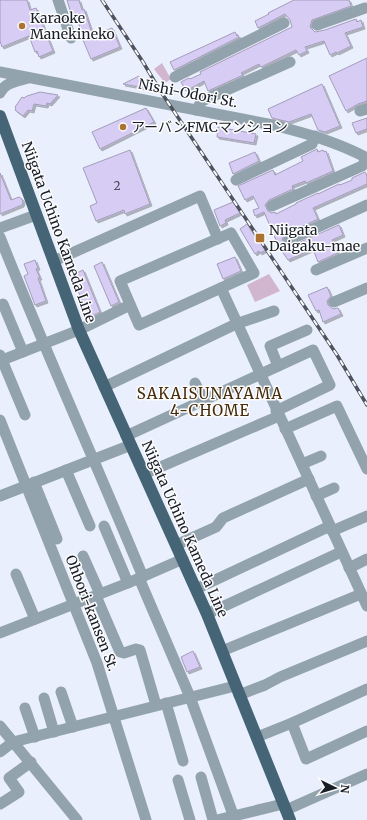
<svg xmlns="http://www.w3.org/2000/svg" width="367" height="820" viewBox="0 0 367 820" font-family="Merriweather,'Noto Sans JP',serif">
<defs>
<filter id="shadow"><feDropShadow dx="2" dy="2" stdDeviation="0" flood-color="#0004"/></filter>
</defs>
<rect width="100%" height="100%" fill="#e9effc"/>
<g fill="#d2b6cf">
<polygon points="162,63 171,79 165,83 154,69"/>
<polygon points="269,274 280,291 255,302 247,285"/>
</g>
<g fill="#d7cdf4" stroke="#a39cba" filter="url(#shadow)">
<polygon points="0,0 27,0 30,10 36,8 53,51 39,57 37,51 35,52 29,36 2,47 0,41"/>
<polygon points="67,0 79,0 82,10 84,9 93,36 112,28 120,47 91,59 83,40 84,40 77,19 73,20"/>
<polygon points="294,0 349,0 351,6 312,20 310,27 315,32 325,30 356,19 357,22 361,20 363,27 345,33 351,46 337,53 336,52 330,55 324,41 305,47 307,51 299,55 296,50 261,67 259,64 241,73 243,75 208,91 204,81 186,91 181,82 189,78 190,79 201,74 200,72 292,27 290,20 285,14 258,28 255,21 269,14 268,13"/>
<polygon points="235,32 237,36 238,35 239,37 174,70 170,62"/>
<polygon points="367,58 367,101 358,104 346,111 329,76"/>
<polygon points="139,76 145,88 123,84"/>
<polygon points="322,84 340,126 325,132 318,130 311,114 289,122 272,118 268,109"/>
<polygon points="40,92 58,95 50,104 47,103 46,106 34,104 32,111 28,110 23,116 15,110 16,108 15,107 22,97 24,98 27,96"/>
<polygon points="146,108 154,122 100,149 92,132"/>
<polygon points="367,118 367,129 356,133 352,123"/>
<polygon points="218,127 256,134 254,143 217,137"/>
<polygon points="317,149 318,152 323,150 324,152 326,151 333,171 306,183 305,181 292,186 293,189 269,200 265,205 268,211 272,213 275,212 276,214 296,204 296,203 318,193 318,194 339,184 340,185 352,180 352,178 365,172 367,176 367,184 313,208 318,219 286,234 282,239 285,245 291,246 339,225 343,235 332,240 338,253 318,262 313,249 288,260 279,247 264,212 255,216 253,210 259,208 253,196 245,200 238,186 273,170 275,175 303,161 301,157"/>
<polygon points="130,150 150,204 125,214 124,210 96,221 90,206 97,203 83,168"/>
<polygon points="255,152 259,161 233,174 229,163"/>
<polygon points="0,173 11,200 19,197 22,199 23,202 22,205 0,214"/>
<polygon points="233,202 240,213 225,220 226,223 220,226 214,210"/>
<polygon points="247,224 256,238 257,237 266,250 260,253 259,251 255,254 240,229"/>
<polygon points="235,257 241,271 223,279 217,264"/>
<polygon points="35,260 38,268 36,269 40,278 38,278 46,301 35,305 24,276 28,274 24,264"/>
<polygon points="102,262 119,302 111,306 94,266"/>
<polygon points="83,270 100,312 90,317 71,276"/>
<polygon points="327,287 331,296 327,301 328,305 333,309 338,308 341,314 323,322 319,310 316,311 308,295"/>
<polygon points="193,651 200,667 187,672 181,657"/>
</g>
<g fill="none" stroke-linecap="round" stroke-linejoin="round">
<g stroke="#92a3ad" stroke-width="11">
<polyline points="58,0 71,38"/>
<polyline points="317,25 365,8"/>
<path d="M 0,72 L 273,125 C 305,133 337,142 367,158"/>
<polyline points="175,77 284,23"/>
<path d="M 0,93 C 5,82 18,81 28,78"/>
<polyline points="196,110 202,101 290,62"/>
<polyline points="360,111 367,109"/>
<polyline points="236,180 312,144 315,136"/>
<polyline points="272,206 362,166 367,158"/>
<polyline points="0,228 36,215"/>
<polygon points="231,233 254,273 139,325 120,281"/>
<path d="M 0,237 C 45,351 96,463 143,577"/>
<polyline points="289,240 367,205"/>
<polyline points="54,261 200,196 218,239"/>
<polyline points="316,270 367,248"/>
<polyline points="221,288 367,606"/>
<polyline points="334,302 367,288"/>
<polyline points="3,304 23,352"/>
<polyline points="0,355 25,415"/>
<polyline points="0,361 79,330 130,305"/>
<polyline points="278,366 270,346 307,330"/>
<polyline points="195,383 204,400"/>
<polyline points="104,387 236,324 274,311"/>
<polyline points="0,420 97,663 146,820"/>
<polyline points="285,429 337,406 367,469"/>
<polyline points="126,436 313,350 330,385 276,411"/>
<polyline points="302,464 321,456"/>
<polyline points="66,470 90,526"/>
<polyline points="144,474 279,416"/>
<polyline points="34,482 57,539"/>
<polyline points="0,496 131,445"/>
<polyline points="316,496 334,488"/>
<polyline points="104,526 128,583"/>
<polyline points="332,531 367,516"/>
<polyline points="176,545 216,527 223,518 309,479"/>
<polyline points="83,556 100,594"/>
<polyline points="349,568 367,559"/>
<polyline points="16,574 35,619"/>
<polyline points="139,578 190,697 235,820"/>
<polyline points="196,589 330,526"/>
<polyline points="96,596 120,652 124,653 136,649 140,650 156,705"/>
<polyline points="207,614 341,552"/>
<polyline points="0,633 128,583 183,559"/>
<polyline points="222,651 361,594"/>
<polyline points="61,692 73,727"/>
<polyline points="239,695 265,685 280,677 367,641"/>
<polyline points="44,698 54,732"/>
<polyline points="166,703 183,761"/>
<polyline points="25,708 35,737"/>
<polyline points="292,723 367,689"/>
<polyline points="0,726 77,820"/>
<polyline points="257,737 292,723 306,759 367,731"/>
<polyline points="0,752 13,742 235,686"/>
<polyline points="201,777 213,820"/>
<polyline points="178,780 190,820"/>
<polyline points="0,804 19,792 9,778 31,762"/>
<polyline points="286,810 367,774"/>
<polyline points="217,820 283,804"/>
</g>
<polyline stroke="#456576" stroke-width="12" points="0,116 79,330 207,614 290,820"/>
<g stroke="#4e535f" stroke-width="3.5">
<polyline id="rail" points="102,0 143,62 159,89 337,355 367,405"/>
</g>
<use href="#rail" stroke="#fcfcfc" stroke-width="2" stroke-dasharray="6" stroke-linecap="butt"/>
</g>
<g fill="#ab7230" stroke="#fcfcfc" stroke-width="1.5">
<circle cx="22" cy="26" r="4"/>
<circle cx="123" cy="127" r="4"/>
<rect x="255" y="233" width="10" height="10" rx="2"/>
</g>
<g text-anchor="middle" stroke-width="3" stroke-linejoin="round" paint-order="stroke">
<g font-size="12" fill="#47485a">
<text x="117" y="190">2</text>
</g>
<g font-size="14" fill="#171c27" stroke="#fcfcfc" text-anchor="start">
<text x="30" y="23">Karaoke<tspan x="30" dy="16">Manekineko</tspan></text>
<text x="131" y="132">アーバンFMCマンション</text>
<text x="269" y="235">Niigata<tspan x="269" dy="16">Daigaku-mae</tspan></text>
</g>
<g font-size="14" fill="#171c27" stroke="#fcfcfc">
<text transform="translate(188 93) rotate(11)" y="5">Nishi-Odori St.</text>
<text transform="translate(59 232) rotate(70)" y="5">Niigata Uchino Kameda Line</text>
<text transform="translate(185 529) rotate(66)" y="5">Niigata Uchino Kameda Line</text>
<text transform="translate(92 613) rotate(69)" y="5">Ohbori-kansen St.</text>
</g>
<g font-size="15" letter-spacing="1" fill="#472c0b" stroke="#fcfcfc">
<text x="210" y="399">SAKAISUNAYAMA<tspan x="210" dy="17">4-CHOME</tspan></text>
</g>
</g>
<g transform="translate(335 788) rotate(95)" stroke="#fcfcfc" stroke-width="3" paint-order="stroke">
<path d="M0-3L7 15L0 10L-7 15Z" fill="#171c27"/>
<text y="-6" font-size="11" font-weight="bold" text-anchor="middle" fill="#171c27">N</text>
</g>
</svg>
